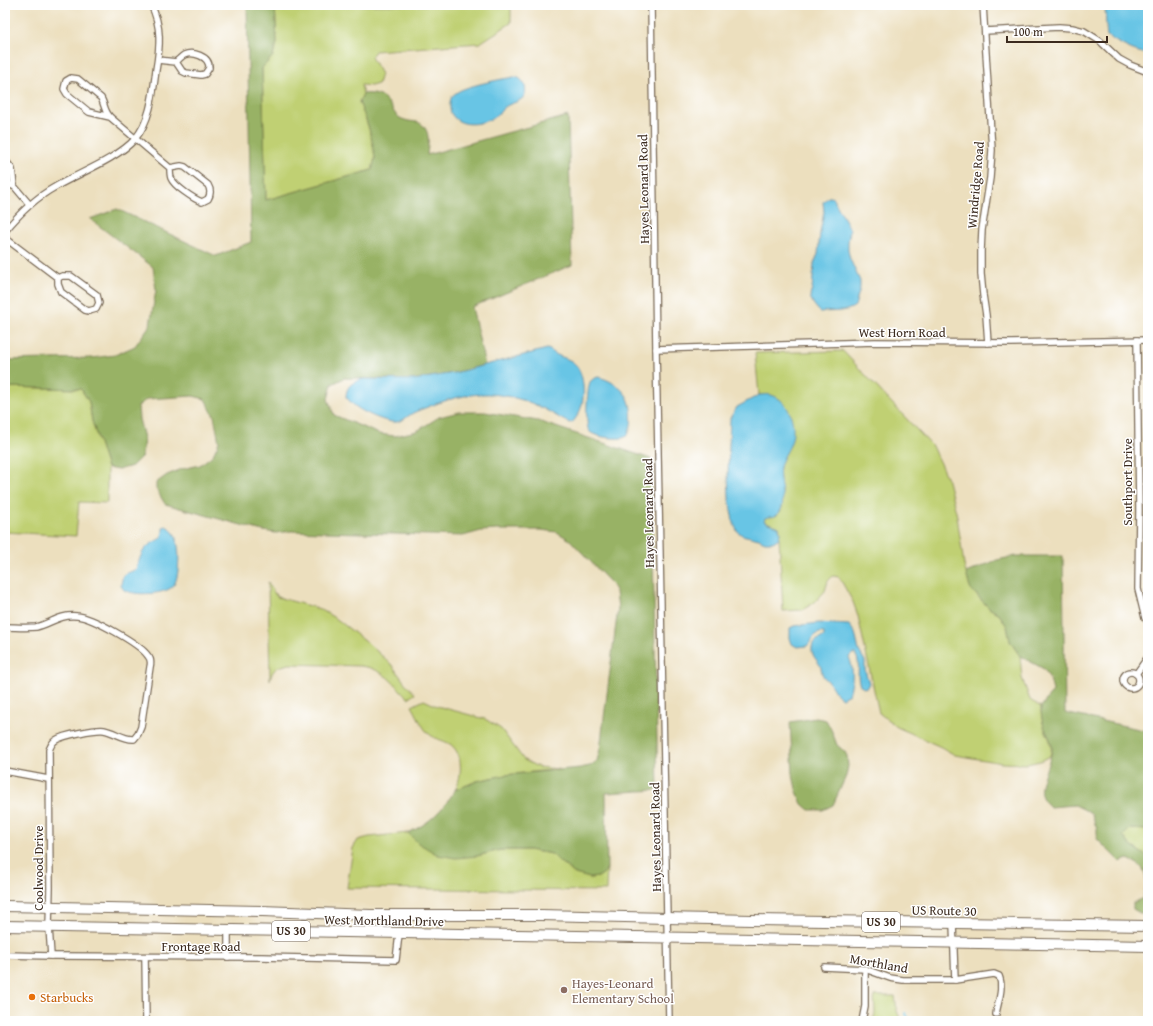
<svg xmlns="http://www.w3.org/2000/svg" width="1153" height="1026" viewBox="0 0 1153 1026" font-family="'Gentium Book Plus',serif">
<rect width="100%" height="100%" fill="#fff"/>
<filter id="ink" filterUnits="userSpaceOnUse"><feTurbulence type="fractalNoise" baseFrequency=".025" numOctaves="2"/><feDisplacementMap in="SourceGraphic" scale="8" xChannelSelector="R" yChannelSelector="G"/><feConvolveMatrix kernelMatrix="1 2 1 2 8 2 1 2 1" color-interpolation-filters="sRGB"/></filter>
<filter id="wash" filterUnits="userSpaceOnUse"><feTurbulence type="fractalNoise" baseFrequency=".012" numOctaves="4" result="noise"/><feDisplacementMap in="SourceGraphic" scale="16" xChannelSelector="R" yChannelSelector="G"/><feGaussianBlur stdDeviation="0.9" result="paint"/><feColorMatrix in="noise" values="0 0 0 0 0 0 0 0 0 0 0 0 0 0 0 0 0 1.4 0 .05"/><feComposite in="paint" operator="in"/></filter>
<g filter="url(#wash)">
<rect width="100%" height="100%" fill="#ecdfbe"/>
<g fill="#c0d073" stroke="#7e7d48">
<path d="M 275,5 L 511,5 L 511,23 L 480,43 L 375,51 L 371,57 L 381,74 L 378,84 L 371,86 L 361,85 L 363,94 L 359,102 C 365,116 375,143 375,158 C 375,162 373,167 372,170 L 266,200 L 262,68 L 273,56 L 277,43 Z"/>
<path d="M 843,351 L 932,446 L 948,481 L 957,516 L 964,565 L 970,588 L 989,608 L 999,614 L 1007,626 L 1010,641 L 1020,656 L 1022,678 L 1030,700 L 1041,707 C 1041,714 1042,720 1044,726 C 1048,738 1054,743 1050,756 L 1040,761 L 1027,764 L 1002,763 L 955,755 L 941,747 L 897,727 L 879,713 L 858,616 L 853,602 L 839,577 L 833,576 L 828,581 L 825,591 L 814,603 L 802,610 L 783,611 L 779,537 L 780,533 L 779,527 L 764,521 L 765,518 C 769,516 773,517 777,515 C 789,506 777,481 780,468 C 781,459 788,447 792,439 L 772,395 L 759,395 L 755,353 Z"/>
<polygon points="5,387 81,389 89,401 92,421 107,468 107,503 79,502 76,536 5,532"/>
<path d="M 268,582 L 273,591 L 277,597 L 320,609 L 338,620 L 370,645 L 391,664 L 405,683 L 415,694 L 408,698 C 393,683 384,669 361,666 L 289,664 C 278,667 273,667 270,680 Z"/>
<path d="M 424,700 L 437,706 L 474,716 L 485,719 L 501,729 L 524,760 L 538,767 L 559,769 L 505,775 L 477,781 L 455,790 C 462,777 464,754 450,744 C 443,740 434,739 428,733 C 421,726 417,714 412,706 Z"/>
<polygon points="1130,829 1148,830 1148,857 1131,846 1123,836"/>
<polygon points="408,833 418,843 477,856 500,850 529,850 552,854 559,861 575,874 590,878 598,877 604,873 607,868 606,891 347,888 353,848 358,840 369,837"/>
<polygon points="874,996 895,996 897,1011 901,1021 873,1021 875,1013"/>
</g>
<g fill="#98b265" stroke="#6a6e42">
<path d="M 247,5 L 275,5 L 277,43 L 273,56 L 262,68 L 266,200 L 372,170 L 375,158 L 373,145 L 368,125 L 359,102 L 363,94 C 370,93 381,94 386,100 C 394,108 393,117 405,120 C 413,123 419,119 425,128 C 430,136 428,145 427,155 L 568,116 L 572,265 L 472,307 L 485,365 L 454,373 L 413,380 L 344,378 L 332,384 L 328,399 L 334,415 L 379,434 L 395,436 L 417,431 L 439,417 L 459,412 L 485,412 L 538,421 L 651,459 L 658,790 L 606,793 L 607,868 L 604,873 L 598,877 L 590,878 L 575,874 L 559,861 L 552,854 L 529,850 L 500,850 L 477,856 L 456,858 L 438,855 L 418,843 L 408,833 C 430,823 443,810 455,790 L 477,781 L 505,775 L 580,768 L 590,766 L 597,761 L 600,749 L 618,608 L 616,592 L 610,582 L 570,540 L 557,532 L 541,530 L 497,530 L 481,531 L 463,536 L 291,531 L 276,533 L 263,531 L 165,504 L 156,489 L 156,483 L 167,475 L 182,469 L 200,465 L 213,455 L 219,442 L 214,416 L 205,399 L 193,396 L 147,399 L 138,406 L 139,419 L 144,438 L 142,456 L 132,466 L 118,470 L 107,468 L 92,421 L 89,402 L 81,389 L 5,387 L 5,360 L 92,358 L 115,355 L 135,346 L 150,325 L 156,290 L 153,267 L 90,219 L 117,209 L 216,256 L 251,242 Z"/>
<path d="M 1016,556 L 1063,556 L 1065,713 L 1148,731 L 1148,830 L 1130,829 L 1123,836 L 1131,846 L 1148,857 L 1148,913 L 1140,913 L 1133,909 L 1133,903 L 1143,898 C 1146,887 1149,874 1140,866 C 1137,863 1132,861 1128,859 L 1120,862 L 1097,839 L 1097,829 L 1091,813 L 1075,805 L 1050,807 C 1048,804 1043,801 1042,797 C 1036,784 1051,764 1052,749 C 1052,742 1048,735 1045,729 C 1042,722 1041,715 1041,707 L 1053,691 L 1050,679 L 1044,669 L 1020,656 L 1010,641 L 1007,626 L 999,614 L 989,608 L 970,588 L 966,573 L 997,560 Z"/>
<polygon points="816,718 826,720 831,729 837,745 845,752 847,756 848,766 846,776 833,805 823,810 809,810 802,804 796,789 793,775 790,722"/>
</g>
<g fill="#67c5e5" stroke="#517882">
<path d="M 1105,5 L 1148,5 L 1148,54 C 1133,52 1120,44 1107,36 L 1106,26 Z"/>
<path d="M 514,77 C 523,77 527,87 525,94 C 522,103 511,102 505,107 C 501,109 500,114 496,116 C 484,124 462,129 452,115 C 450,112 450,109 450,106 C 450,100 451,96 456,93 C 464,86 502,79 514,77 Z"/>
<path d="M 828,197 L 831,197 L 834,199 L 837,206 L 847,223 L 850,230 L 848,242 L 848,250 L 850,259 L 860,281 L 860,288 L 855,306 C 846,313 832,311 820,312 L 814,305 L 811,299 L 810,295 L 812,290 L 814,264 L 818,254 L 820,233 L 824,212 L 823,202 Z"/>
<path d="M 547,349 C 551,350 551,351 554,353 C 561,358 570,358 576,365 C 586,377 586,407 575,419 C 574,421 573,422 570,423 C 567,423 544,408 538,406 C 524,399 498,393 482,394 C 458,395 437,403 415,412 C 408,415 404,421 397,422 C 388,424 362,412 355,406 C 352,404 349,400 346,397 C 346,386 353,381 364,379 L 413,380 L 454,373 Z"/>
<path d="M 598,377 C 608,379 620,386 626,395 C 633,403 635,437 622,438 C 614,439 594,437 589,431 C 585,425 587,389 590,382 C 592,379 595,378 598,377 Z"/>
<path d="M 759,395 C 762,395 767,394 771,395 C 789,400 796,423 792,439 C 790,449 782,457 780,467 C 777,481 788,502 779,513 C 775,518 770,516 765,518 L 764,521 C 768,524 774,524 779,527 L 780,533 L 779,538 L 773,542 L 765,542 L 759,539 L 742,535 L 737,531 L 733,521 L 729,498 L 728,474 L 730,418 L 737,407 Z"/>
<path d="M 166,526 C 170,528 174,532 176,537 C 180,548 180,575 174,585 C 167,595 134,596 124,590 C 123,589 122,587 121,585 C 123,571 126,575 136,569 C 143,549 143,548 161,538 L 163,532 L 163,527 Z"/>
<path d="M 819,623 L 849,625 L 855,633 L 859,651 L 865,661 L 865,670 L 869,683 L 867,687 L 863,688 C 853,681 863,664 855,654 L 852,654 L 849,657 C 854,669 853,682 849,694 L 842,698 C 835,694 833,688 828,681 C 827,680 825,679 824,677 C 821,674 822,669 820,665 C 817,660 811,655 812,648 C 812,640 820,640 824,636 L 824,633 C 815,631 812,641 807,646 L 797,647 L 792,644 L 790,638 L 790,628 L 794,626 Z"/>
</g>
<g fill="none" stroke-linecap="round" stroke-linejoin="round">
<polyline stroke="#67c5e5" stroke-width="2" points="905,1013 911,1021"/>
</g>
</g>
<g filter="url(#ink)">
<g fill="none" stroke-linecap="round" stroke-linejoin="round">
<g stroke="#796956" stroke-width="8">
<g id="street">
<polyline points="651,5 656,349 669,1021"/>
<polyline points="983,5 992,150 990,178 982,230 981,251 981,274 983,295 986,315 988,343"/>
<polyline points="985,31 1059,27 1072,28 1084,31 1100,41 1119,59 1130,65 1148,72"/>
<path d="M 158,60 L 176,62 L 182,71 L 186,73 L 201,75 L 205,74 L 209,68 C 210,56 192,51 184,55 C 181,57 178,60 176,62"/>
<path d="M 110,117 L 89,112 L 67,94 L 64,89 L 66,81 L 71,78 L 78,79 L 101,98 C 105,105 104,111 110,117 L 170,168 C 170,171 170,175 171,178 C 174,186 194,199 202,202 L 208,199 C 211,194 211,190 208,185 L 185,167 L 181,166 L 170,168"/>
<polyline points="5,160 12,169 14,186 30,205"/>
<polyline points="5,184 14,186"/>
<path d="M 5,231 C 19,214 35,198 55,187 C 79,173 117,159 135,139 C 151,120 153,93 156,70 C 160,47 162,26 151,5"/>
<polyline points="5,238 58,278"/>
<polygon points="62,276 71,276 97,295 99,303 96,309 89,311 85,310 61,292 58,284 58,278"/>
<polyline points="1137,340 1139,510 1138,589 1145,618 1148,621"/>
<polyline points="656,349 875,342 1011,343 1148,340"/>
<path d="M 5,627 C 15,627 26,628 36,627 C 50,624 60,614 77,616 C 92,617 140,644 148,656 C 151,659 151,663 150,667 L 141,727 L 138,734 L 134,739 C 124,740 115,732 104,730 C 96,729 63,735 56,740 C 52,742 51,746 49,750 L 50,888 L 49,927 L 51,956"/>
<circle cx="1131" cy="680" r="8"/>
<polyline points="1136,674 1148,657"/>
<polyline points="5,771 48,779"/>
<polyline points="953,923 955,980"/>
<polyline points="5,955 51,956 261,957 396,960 399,934"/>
<polyline points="145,957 146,1021"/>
<polyline points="228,957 228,930"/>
<path d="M 824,967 L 865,969 L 890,978 L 903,980 L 955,980 L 994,974 L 999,976 C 1004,988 998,1001 996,1014"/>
<polyline points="862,1021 865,1006 865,969"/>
</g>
</g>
<g stroke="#796956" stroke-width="12">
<g id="highway">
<polyline points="5,906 262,911 371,915 541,915 751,920 1148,926"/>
<polyline points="5,926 1148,946"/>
</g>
</g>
<use href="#street" stroke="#fff" stroke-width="5.5"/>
<use href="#highway" stroke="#fff" stroke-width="10"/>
</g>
</g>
<circle fill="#8d6e63" stroke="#fff" stroke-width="1.5" cx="564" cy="990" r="4"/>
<circle fill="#e8710a" stroke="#fff" stroke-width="1.5" cx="32" cy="997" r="4"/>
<g text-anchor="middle" stroke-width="3" stroke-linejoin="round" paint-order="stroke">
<g fill="#fff" stroke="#766a62" stroke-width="1">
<rect x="862" y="912" width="38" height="20" rx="3"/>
<rect x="272" y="921" width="38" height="20" rx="3"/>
</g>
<g font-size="12" font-weight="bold" fill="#3b2a1e">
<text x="881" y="926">US 30</text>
<text x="291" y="935">US 30</text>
</g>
<g font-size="13" fill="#3b2a1e" stroke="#fff">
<text transform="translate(975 185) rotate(-85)" y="5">Windridge Road</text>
<text transform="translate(643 189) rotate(-91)" y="5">Hayes Leonard Road</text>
<text x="902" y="337">West Horn Road</text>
<text transform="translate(1127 482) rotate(-90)" y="5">Southport Drive</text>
<text transform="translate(648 513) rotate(-91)" y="5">Hayes Leonard Road</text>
<text transform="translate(655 837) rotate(-91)" y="5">Hayes Leonard Road</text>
<text transform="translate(38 868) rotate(-90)" y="5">Coolwood Drive</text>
<text transform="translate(944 910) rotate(1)" y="5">US Route 30</text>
<text transform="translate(384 920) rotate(1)" y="5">West Morthland Drive</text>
<text x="201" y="951">Frontage Road</text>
<text transform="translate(879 963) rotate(10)" y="5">Morthland</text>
</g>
<g font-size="13" fill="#785e54" stroke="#fff" text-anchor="start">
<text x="572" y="988">Hayes-Leonard<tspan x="572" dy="15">Elementary School</tspan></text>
</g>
<g font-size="13" fill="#c56008" stroke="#fff" text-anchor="start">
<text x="40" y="1002">Starbucks</text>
</g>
</g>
<rect width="1153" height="1026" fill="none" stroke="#fff" stroke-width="20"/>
<path d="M1007 36v6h100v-6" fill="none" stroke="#3b2a1e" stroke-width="2"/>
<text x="1013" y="36" font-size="12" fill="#3b2a1e" stroke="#ffffff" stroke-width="3" paint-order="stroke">100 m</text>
</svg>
